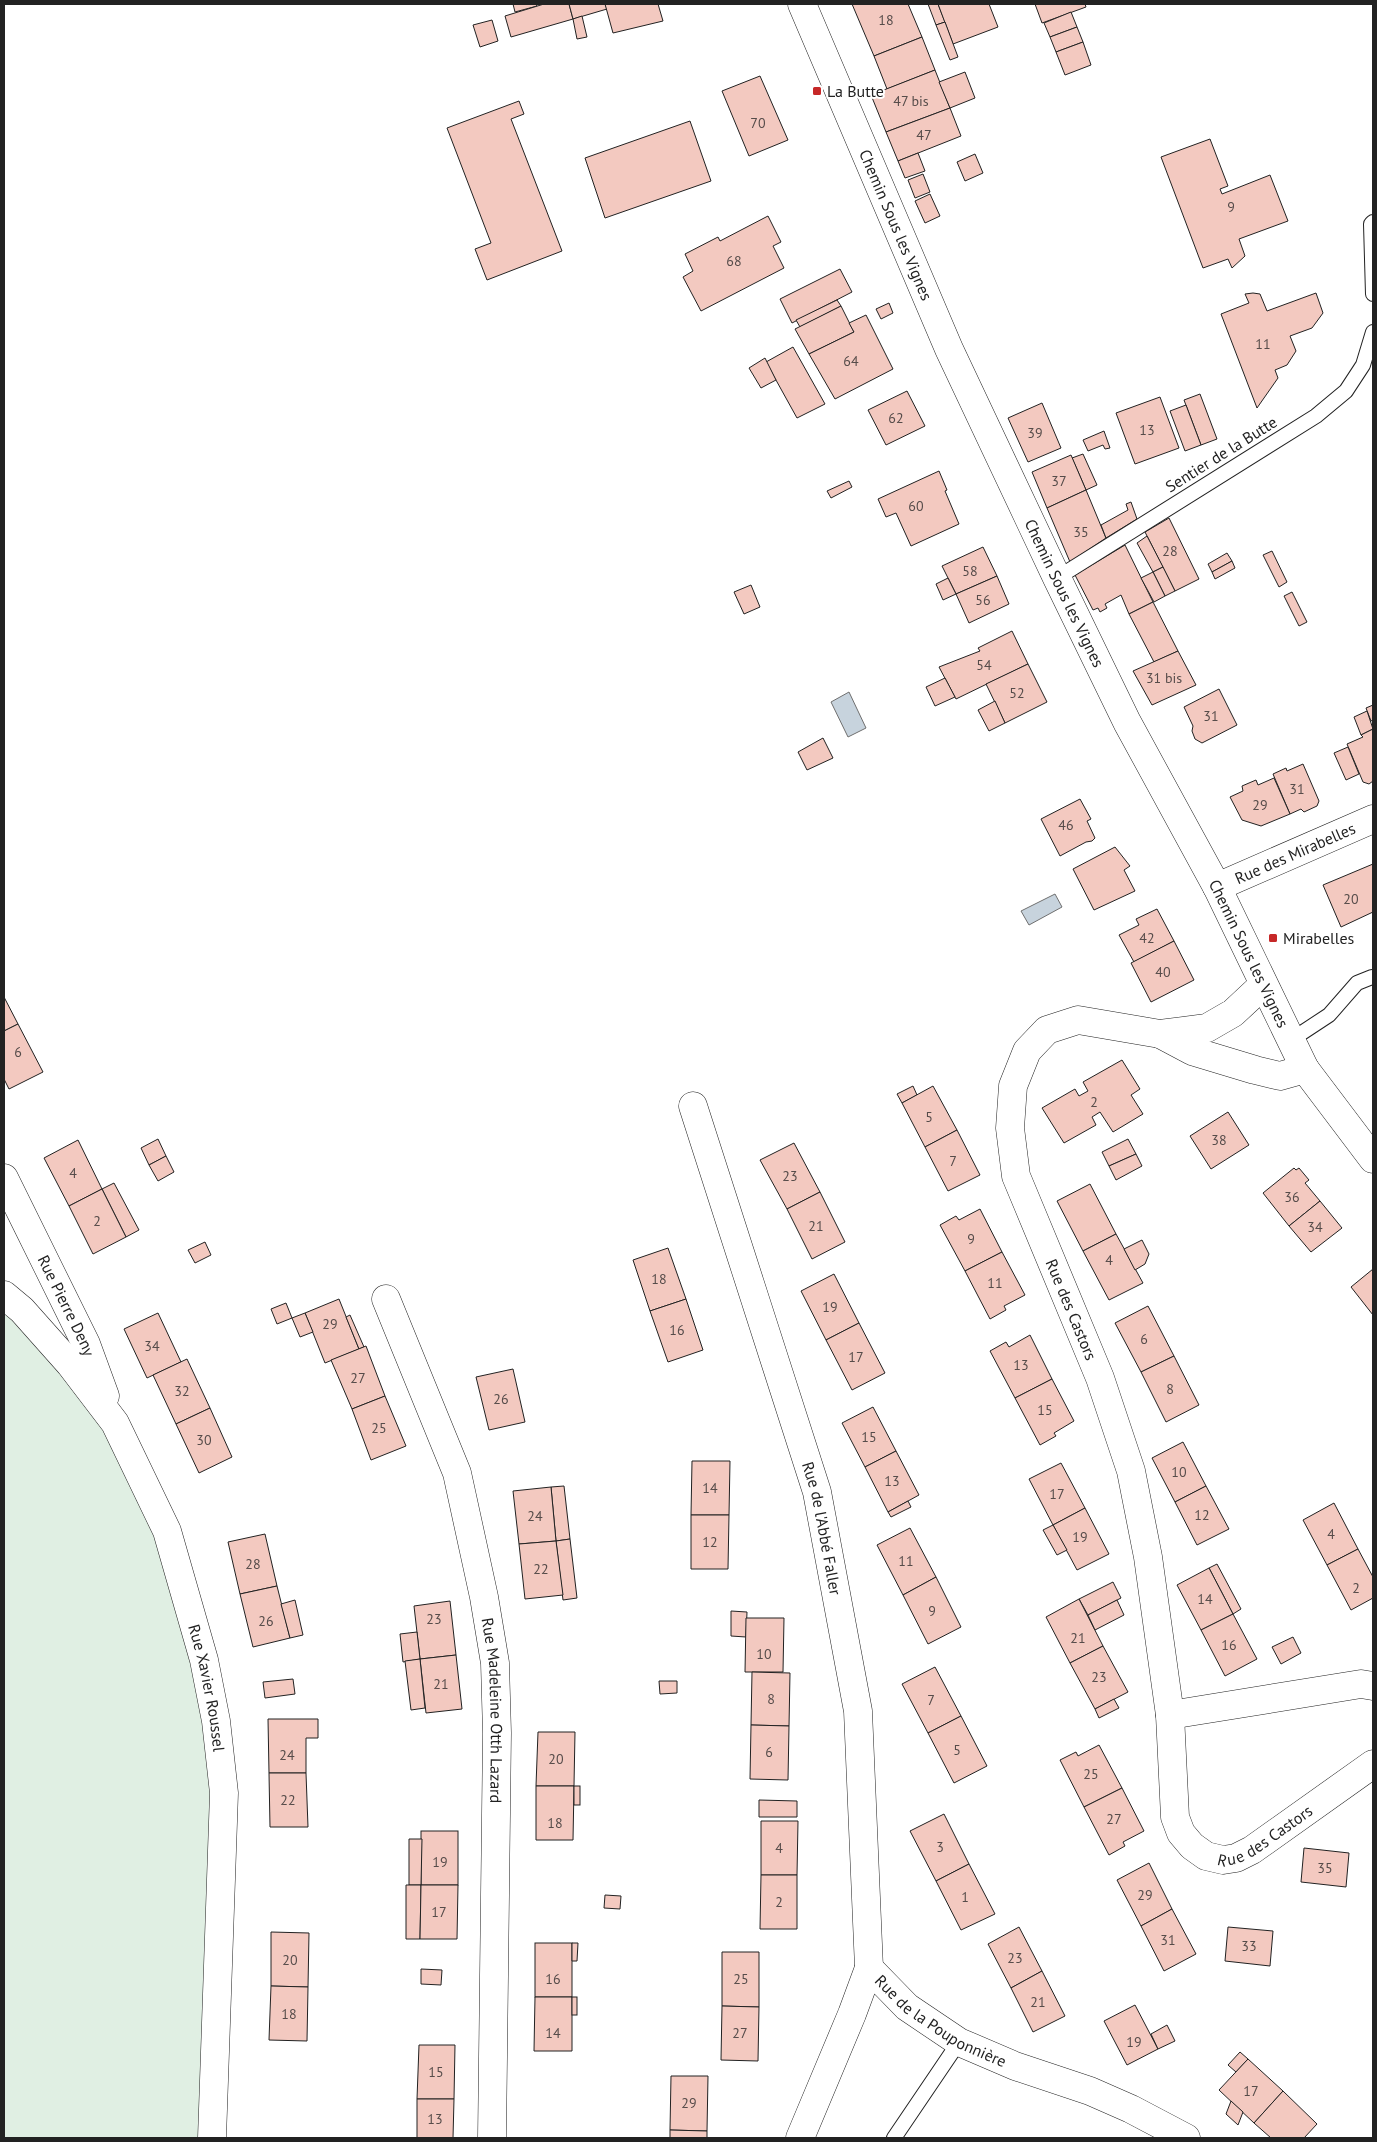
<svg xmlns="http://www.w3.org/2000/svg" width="1377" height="2142" viewBox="0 0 1377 2142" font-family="'PT Sans',sans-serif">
<rect width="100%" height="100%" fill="#fff"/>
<polygon fill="#e0efe3" stroke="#6f6f6f" points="4,1295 70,1364 167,1531 216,1721 212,2138 4,2138"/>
<g fill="#c7d3dd" stroke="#6f6f6f">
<polygon points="849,692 866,728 848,737 831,702"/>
<polygon points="1055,894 1062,907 1029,925 1021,911"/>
</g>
<g fill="#f3c9c0" stroke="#222">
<polygon points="513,4 536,4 537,6 515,12"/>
<polygon points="544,4 569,4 573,19 511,37 505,16"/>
<polygon points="569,4 605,4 607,9 573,19"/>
<polygon points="605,4 658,4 663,21 613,33"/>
<polygon points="852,4 908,4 922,37 874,56"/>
<polygon points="928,4 938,4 945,22 936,25"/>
<polygon points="938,4 989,4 998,27 953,44"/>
<polygon points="1035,4 1085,4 1086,7 1042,23"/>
<polygon points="1071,12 1077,27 1050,37 1044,23"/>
<polygon points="582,16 587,37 577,39 573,19"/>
<polygon points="492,20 498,41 480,47 473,25"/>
<polygon points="945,22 958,57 950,60 936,25"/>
<polygon points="1077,27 1083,42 1056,52 1050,37"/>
<polygon points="922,37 935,70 887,89 874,56"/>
<polygon points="1083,42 1091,65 1065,75 1056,52"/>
<polygon points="935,70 950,108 886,132 871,95"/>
<polygon points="965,72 975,98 950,108 939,82"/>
<polygon points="760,76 788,140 749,156 722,91"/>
<polygon points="519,101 524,114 511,119 562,251 487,280 475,249 491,243 447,128"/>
<polygon points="950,108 961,136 898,161 886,132"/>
<polygon points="690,121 711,181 605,218 585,158"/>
<polygon points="1210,139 1228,186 1220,189 1222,194 1270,175 1288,221 1239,239 1245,256 1232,268 1228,259 1203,268 1161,157"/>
<polygon points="918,153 925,171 905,178 898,161"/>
<polygon points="975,154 983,173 965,181 957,162"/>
<polygon points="923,174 930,192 915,198 908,180"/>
<polygon points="930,194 940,216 925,223 915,201"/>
<polygon points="768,216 781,242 773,246 784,268 701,311 683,277 693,271 685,254 718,237 720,241"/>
<polygon points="840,269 852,292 792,323 780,299"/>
<polygon points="1253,293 1260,294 1267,311 1316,293 1323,313 1312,328 1290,336 1296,351 1287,365 1275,370 1278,378 1257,408 1221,314 1249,303 1245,294"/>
<polygon points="837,300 841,306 800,327 796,320"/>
<polygon points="889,303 893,313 881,319 876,309"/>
<polygon points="841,306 854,332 809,354 795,329"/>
<polygon points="866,315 893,369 835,399 809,354 854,332 849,323"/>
<polygon points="793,347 825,404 797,418 766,362"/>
<polygon points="765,358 776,380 761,388 749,368"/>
<polygon points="907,391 925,426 886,445 868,410"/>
<polygon points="1200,394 1217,439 1201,445 1184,400"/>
<polygon points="1160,397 1179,448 1135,464 1116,413"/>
<polygon points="1042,403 1061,448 1028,462 1008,418"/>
<polygon points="1186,405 1201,445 1185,451 1170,411"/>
<polygon points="1104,431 1110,448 1105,449 1103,445 1088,451 1083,440"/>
<polygon points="1083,454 1097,485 1086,490 1072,458"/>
<polygon points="1071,455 1086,490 1047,508 1032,472"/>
<polygon points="939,471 947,490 945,491 959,524 911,546 896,513 886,517 878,499"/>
<polygon points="849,481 852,487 831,498 827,491"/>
<polygon points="1086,490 1106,538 1070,562 1047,508"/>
<polygon points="1131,502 1137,519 1106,538 1101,525 1128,510 1126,504"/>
<polygon points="1169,518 1199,579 1175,591 1145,532"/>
<polygon points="1147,536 1163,567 1153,572 1137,543"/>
<polygon points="1125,545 1153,602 1129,614 1121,595 1105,604 1107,608 1100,612 1098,608 1093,610 1075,575"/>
<polygon points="983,547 997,576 956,594 942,566"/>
<polygon points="1272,551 1287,582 1279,587 1263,555"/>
<polygon points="1227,553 1232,561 1212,572 1208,564"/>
<polygon points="1232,561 1235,568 1215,579 1212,572"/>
<polygon points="1163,567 1175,591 1165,596 1153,572"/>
<polygon points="1153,572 1165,596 1154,602 1141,578"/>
<polygon points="997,576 1009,604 969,623 956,594"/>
<polygon points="948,578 956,594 943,600 936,584"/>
<polygon points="751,585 760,607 744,614 734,592"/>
<polygon points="1292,592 1307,622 1299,626 1284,596"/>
<polygon points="1153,602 1178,651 1154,662 1129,614"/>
<polygon points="1012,631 1028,664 956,699 939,667 980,651 978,648"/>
<polygon points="1178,651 1196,685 1152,705 1133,671"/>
<polygon points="1028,664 1047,702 1005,723 986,684"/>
<polygon points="945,678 955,697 935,706 926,687"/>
<polygon points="1219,689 1237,725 1202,743 1195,739 1192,731 1193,726 1184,707"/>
<polygon points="995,701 1005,723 989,731 978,710"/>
<polygon points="1373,705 1373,720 1371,721 1366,708"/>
<polygon points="1367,711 1373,729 1361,735 1354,717"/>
<polygon points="1373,729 1373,781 1369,784 1363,782 1347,744 1363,737 1361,735"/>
<polygon points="823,738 833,758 807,770 798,752"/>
<polygon points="1348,747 1359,774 1346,780 1334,753"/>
<polygon points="1303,764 1319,801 1317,806 1304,812 1301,809 1290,814 1273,774 1286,768 1287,771"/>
<polygon points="1274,778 1290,814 1261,826 1242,820 1230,797 1243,791 1242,786 1256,780 1258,785"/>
<polygon points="1080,799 1091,819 1087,821 1095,838 1092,841 1086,842 1060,856 1041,819"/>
<polygon points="1115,847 1130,866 1124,870 1135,891 1094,910 1073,869"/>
<polygon points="1373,864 1373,912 1341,927 1323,885"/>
<polygon points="1157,909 1174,941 1134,962 1119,935 1139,925 1136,919"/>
<polygon points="1174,941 1194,980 1151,1002 1131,963"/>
<polygon points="4,997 18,1024 4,1031"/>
<polygon points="18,1024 43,1072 9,1089 4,1079 4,1031"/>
<polygon points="1122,1060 1140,1089 1131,1095 1143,1114 1113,1132 1100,1112 1092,1117 1096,1125 1064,1143 1042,1108 1075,1089 1079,1096 1088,1091 1083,1082"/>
<polygon points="913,1086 917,1095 902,1103 897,1094"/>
<polygon points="933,1086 957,1130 925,1147 902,1103"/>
<polygon points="1228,1112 1249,1145 1211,1169 1190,1136"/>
<polygon points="957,1130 980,1175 948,1191 925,1147"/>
<polygon points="158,1139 166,1156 149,1165 141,1148"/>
<polygon points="1128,1139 1136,1154 1109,1166 1102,1152"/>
<polygon points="78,1140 102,1189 69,1206 44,1158"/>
<polygon points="794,1143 820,1192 787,1209 760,1160"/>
<polygon points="1136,1154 1142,1166 1116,1180 1109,1166"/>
<polygon points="166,1156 174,1172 158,1181 149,1165"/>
<polygon points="1294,1168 1296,1170 1299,1168 1309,1180 1305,1183 1320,1201 1289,1226 1263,1193"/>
<polygon points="114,1183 139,1230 126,1237 102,1189"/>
<polygon points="1090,1184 1116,1234 1083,1251 1057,1201"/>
<polygon points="102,1189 126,1237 93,1254 69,1206"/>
<polygon points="820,1192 845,1242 812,1259 787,1209"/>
<polygon points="1320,1201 1342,1228 1311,1252 1289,1226"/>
<polygon points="980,1209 1002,1252 965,1271 940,1225 956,1216 959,1220"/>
<polygon points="1116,1234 1143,1283 1109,1300 1083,1251"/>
<polygon points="1142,1240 1149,1254 1145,1264 1135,1270 1124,1249"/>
<polygon points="205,1242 211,1255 195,1263 188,1250"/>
<polygon points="668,1248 686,1299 650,1311 633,1260"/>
<polygon points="1002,1252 1025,1295 1004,1306 1006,1310 990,1319 965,1271"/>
<polygon points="1373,1269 1373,1315 1351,1287"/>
<polygon points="834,1274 859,1323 826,1340 801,1291"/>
<polygon points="339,1299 359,1349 325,1363 305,1313"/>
<polygon points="686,1299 703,1350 668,1362 650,1311"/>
<polygon points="286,1303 292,1318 277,1324 271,1309"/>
<polygon points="1148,1306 1174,1356 1141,1372 1115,1323"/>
<polygon points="158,1313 181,1362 147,1378 124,1329"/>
<polygon points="305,1313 313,1332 300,1337 292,1318"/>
<polygon points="350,1315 364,1347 359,1349 346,1317"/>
<polygon points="859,1323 885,1373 852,1390 826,1340"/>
<polygon points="1030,1335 1052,1379 1015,1398 990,1351 1006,1342 1009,1347"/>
<polygon points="366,1346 385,1396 352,1409 331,1360"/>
<polygon points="1174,1356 1199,1405 1166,1422 1141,1372"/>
<polygon points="187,1359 210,1408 176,1424 153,1375"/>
<polygon points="513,1369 525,1422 489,1430 476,1377"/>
<polygon points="1052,1379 1074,1421 1054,1433 1056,1436 1040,1445 1015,1398"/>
<polygon points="385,1396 406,1446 371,1460 352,1409"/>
<polygon points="873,1407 896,1451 865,1467 842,1423"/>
<polygon points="210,1408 232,1457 199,1473 176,1424"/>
<polygon points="1183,1442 1206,1486 1175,1502 1152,1458"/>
<polygon points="896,1451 919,1495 888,1512 865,1467"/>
<polygon points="692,1461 730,1461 729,1515 691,1515"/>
<polygon points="1061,1463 1085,1508 1053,1525 1029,1479"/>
<polygon points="564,1486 570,1539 556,1541 551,1487"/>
<polygon points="1206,1486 1229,1529 1197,1545 1175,1502"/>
<polygon points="551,1487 556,1541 519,1544 513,1491"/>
<polygon points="908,1501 911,1507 891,1517 888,1512"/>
<polygon points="1334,1503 1358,1549 1327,1565 1303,1520"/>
<polygon points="1085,1508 1109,1554 1077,1570 1053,1525"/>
<polygon points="691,1515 729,1515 728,1569 691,1569"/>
<polygon points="1053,1525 1067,1550 1057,1555 1043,1530"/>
<polygon points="910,1528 936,1577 903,1595 877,1545"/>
<polygon points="265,1534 277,1586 240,1594 228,1542"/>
<polygon points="570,1539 577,1598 563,1600 556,1541"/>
<polygon points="556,1541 563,1595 525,1599 519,1544"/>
<polygon points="1358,1549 1373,1577 1373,1598 1351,1610 1327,1565"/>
<polygon points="1217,1564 1241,1609 1233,1614 1209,1568"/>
<polygon points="1209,1568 1233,1614 1201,1630 1177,1585"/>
<polygon points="936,1577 961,1627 928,1644 903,1595"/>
<polygon points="1113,1582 1121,1598 1088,1615 1079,1599"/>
<polygon points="277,1586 290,1638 253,1647 240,1594"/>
<polygon points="1079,1599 1103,1646 1070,1663 1046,1617"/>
<polygon points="295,1600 303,1635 290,1638 281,1604"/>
<polygon points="1117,1600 1124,1615 1095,1630 1088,1615"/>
<polygon points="450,1601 456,1655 420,1659 414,1606"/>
<polygon points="731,1611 747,1612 746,1637 731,1636"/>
<polygon points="1233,1614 1257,1659 1225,1676 1201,1630"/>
<polygon points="746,1618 784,1618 783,1672 745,1672"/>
<polygon points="417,1632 420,1659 403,1662 400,1634"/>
<polygon points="1293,1637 1301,1653 1281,1664 1272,1647"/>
<polygon points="1103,1646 1128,1692 1095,1709 1070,1663"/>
<polygon points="456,1655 462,1709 426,1713 420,1659"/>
<polygon points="420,1659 425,1708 411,1710 405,1661"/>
<polygon points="935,1667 961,1716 928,1733 902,1684"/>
<polygon points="752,1672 790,1673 789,1726 751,1725"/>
<polygon points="293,1679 295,1694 265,1698 263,1682"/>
<polygon points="659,1681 677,1681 677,1693 660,1694"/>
<polygon points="1114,1699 1119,1708 1099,1718 1095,1709"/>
<polygon points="961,1716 987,1766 954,1783 928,1733"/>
<polygon points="268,1719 318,1719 318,1738 306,1738 306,1773 269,1773"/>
<polygon points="751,1725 789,1726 788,1780 750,1779"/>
<polygon points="538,1732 575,1732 574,1786 536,1786"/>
<polygon points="1099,1745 1122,1788 1084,1807 1060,1760 1076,1752 1078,1756"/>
<polygon points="269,1773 306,1773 308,1827 270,1827"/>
<polygon points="536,1786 574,1786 573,1840 536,1840"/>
<rect x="574" y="1786" width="6" height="19"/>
<polygon points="1122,1788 1144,1831 1123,1842 1125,1846 1109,1855 1084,1807"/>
<polygon points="759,1800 797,1801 797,1817 759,1817"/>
<polygon points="944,1814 969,1864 936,1881 910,1831"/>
<polygon points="761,1821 798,1821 797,1875 761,1875"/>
<rect x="421" y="1831" width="37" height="54"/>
<polygon points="409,1839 422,1839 421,1885 409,1885"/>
<polygon points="1304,1848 1349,1853 1346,1887 1301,1882"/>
<polygon points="1149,1863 1172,1909 1141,1926 1117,1880"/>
<polygon points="969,1864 995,1914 961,1930 936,1881"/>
<polygon points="761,1875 797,1875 797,1929 760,1929"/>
<polygon points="406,1885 421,1885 420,1939 406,1939"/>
<polygon points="421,1885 458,1885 457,1939 420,1939"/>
<polygon points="605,1895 621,1896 620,1909 604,1908"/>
<polygon points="1172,1909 1196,1954 1164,1971 1141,1926"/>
<polygon points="1019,1927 1042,1971 1011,1988 988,1944"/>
<polygon points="1228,1927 1273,1931 1270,1966 1225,1961"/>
<polygon points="271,1932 309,1933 308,1987 271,1986"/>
<rect x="535" y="1943" width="37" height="54"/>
<polygon points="572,1943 578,1943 577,1961 572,1961"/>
<polygon points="722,1952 759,1952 759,2007 722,2006"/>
<polygon points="421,1969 442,1970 441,1985 421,1984"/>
<polygon points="1042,1971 1065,2016 1033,2032 1011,1988"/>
<polygon points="271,1986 308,1987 307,2041 269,2040"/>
<polygon points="535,1997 572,1997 572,2051 534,2051"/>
<rect x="572" y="1997" width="5" height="18"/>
<polygon points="1135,2005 1158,2049 1127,2065 1104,2021"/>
<polygon points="722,2006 759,2007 758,2061 721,2060"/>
<polygon points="1167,2025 1175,2041 1158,2049 1151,2034"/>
<polygon points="419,2045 455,2045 454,2099 417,2099"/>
<polygon points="1240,2052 1248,2059 1236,2072 1228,2065"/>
<polygon points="1248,2059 1283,2091 1254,2123 1219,2090"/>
<polygon points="671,2076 708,2076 707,2131 670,2130"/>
<polygon points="1283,2091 1317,2124 1304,2138 1271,2138 1254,2123"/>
<polygon points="417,2099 454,2099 453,2138 417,2138"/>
<polygon points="1231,2101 1243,2112 1238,2125 1226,2114"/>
<polygon points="670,2130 707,2131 707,2138 670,2138"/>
</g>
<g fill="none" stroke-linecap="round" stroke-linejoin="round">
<g stroke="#222" stroke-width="16">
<g id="service">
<polyline points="1373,222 1371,224 1373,294"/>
<polyline points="1057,578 1316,416 1346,391 1363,365 1373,332"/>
<polyline points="1291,1040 1329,1015 1357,983 1372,977"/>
<polyline points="894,2138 959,2042"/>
</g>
</g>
<g stroke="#222" stroke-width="29">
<g id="minor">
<path id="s1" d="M 1217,887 L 1373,819"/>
<path id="s2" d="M 1263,985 L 1233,1013 L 1207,1028 L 1160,1034 L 1078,1020 L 1047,1030 L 1027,1051 L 1013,1086 L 1010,1128 L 1016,1176 L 1100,1378 L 1131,1471 L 1148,1557 L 1170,1715 L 1175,1817 L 1181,1833 L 1192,1846 L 1206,1856 L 1223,1860 L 1236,1858 L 1252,1850 L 1373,1764"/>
<polyline points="1160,1034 1192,1051 1255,1070 1280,1076 1305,1069"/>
<path id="s3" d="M 693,1106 L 817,1492 L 858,1711 L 869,1968"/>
<path id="s4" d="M 4,1178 L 86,1344 L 105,1396"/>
<path id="s5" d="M 4,1295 L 22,1310 L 70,1364 L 115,1423 L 167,1531 L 204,1660 L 216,1721 L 224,1793 L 212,2138"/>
<path id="s6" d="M 386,1299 L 457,1473 L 484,1597 L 495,1663 L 497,1733 L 492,2138"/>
<polyline points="1170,1715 1361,1684 1373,1686"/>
<path id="s7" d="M 800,2138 L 852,2014 L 869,1968 L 907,2007 L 959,2042 L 1015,2066 L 1090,2091 L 1131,2109 L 1186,2138"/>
</g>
</g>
<g stroke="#222" stroke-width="29">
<g id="tertiary">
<path id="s8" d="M 802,4 L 949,349 L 1057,578 L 1127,722 L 1217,887 L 1305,1069 L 1373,1159"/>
</g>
</g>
<use href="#service" stroke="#fff" stroke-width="14"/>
<use href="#minor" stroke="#fff" stroke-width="28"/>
<use href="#tertiary" stroke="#fff" stroke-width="28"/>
</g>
<g fill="#c62828" stroke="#fff" stroke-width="2">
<rect x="812" y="86" width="10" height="10" rx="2.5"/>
<rect x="1268" y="933" width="10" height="10" rx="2.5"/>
</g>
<g text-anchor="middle" stroke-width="4" stroke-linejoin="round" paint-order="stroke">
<g font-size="14" fill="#564c4a">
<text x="886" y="25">18</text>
<text x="911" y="106">47 bis</text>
<text x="758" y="128">70</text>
<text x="924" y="140">47</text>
<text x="1231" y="212">9</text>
<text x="734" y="266">68</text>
<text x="1263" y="349">11</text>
<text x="851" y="366">64</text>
<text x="896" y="423">62</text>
<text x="1147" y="435">13</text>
<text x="1035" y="438">39</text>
<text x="1059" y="486">37</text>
<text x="916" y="511">60</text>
<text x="1081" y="537">35</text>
<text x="1170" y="556">28</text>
<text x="970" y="576">58</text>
<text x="983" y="605">56</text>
<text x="984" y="670">54</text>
<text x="1164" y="683">31 bis</text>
<text x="1017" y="698">52</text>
<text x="1211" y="721">31</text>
<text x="1297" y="794">31</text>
<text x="1260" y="810">29</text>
<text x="1066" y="830">46</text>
<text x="1351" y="904">20</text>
<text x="1147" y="943">42</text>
<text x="1163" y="977">40</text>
<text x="18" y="1057">6</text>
<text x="1094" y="1107">2</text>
<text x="929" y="1122">5</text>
<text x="1219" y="1145">38</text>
<text x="953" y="1166">7</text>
<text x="73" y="1178">4</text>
<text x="790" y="1181">23</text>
<text x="1292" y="1202">36</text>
<text x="97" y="1226">2</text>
<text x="816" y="1231">21</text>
<text x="1315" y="1232">34</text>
<text x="971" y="1244">9</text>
<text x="1109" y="1265">4</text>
<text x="659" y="1284">18</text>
<text x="995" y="1288">11</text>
<text x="830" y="1312">19</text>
<text x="330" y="1329">29</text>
<text x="677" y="1335">16</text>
<text x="1144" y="1344">6</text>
<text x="152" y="1351">34</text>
<text x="856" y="1362">17</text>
<text x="1021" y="1370">13</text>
<text x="358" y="1383">27</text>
<text x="1170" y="1394">8</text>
<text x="182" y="1396">32</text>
<text x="501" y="1404">26</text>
<text x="1045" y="1415">15</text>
<text x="379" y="1433">25</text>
<text x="869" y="1442">15</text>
<text x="204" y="1445">30</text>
<text x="1179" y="1477">10</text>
<text x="892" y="1486">13</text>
<text x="710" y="1493">14</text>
<text x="1057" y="1499">17</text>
<text x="1202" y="1520">12</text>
<text x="535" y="1521">24</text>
<text x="1331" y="1539">4</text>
<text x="1080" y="1542">19</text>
<text x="710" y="1547">12</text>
<text x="906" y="1566">11</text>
<text x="253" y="1569">28</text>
<text x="541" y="1574">22</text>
<text x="1356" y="1593">2</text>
<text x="1205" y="1604">14</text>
<text x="932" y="1616">9</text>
<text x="434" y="1624">23</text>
<text x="266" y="1626">26</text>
<text x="1078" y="1643">21</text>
<text x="1229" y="1650">16</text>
<text x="764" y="1659">10</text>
<text x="1099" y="1682">23</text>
<text x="441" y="1689">21</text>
<text x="771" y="1704">8</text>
<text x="931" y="1705">7</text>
<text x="957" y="1755">5</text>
<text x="769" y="1757">6</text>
<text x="287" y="1760">24</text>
<text x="556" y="1764">20</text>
<text x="1091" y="1779">25</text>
<text x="288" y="1805">22</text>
<text x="1114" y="1824">27</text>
<text x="555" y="1828">18</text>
<text x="940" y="1852">3</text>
<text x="779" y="1853">4</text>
<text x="440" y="1867">19</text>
<text x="1325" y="1873">35</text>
<text x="1145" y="1900">29</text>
<text x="965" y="1902">1</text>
<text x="779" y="1907">2</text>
<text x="439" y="1917">17</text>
<text x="1168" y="1945">31</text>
<text x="1249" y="1951">33</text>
<text x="1015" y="1963">23</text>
<text x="290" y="1965">20</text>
<text x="553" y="1984">16</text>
<text x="741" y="1984">25</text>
<text x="1038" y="2007">21</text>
<text x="289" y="2019">18</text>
<text x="553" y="2038">14</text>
<text x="740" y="2038">27</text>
<text x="1134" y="2047">19</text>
<text x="436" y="2077">15</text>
<text x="1251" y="2096">17</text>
<text x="689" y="2108">29</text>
<text x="435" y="2124">13</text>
</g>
<g font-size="16" fill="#222" stroke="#fff" text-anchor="start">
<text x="827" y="97">La Butte</text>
<text x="1283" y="944">Mirabelles</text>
</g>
<g font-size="16" fill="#222" stroke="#fff">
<text dy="6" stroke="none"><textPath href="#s8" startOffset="240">Chemin Sous les Vignes</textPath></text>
<text transform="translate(1221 454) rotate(-32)" y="6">Sentier de la Butte</text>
<text dy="6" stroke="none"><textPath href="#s8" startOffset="645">Chemin Sous les Vignes</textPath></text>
<text dy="6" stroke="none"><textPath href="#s1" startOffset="85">Rue des Mirabelles</textPath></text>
<text dy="6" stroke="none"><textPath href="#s8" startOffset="1050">Chemin Sous les Vignes</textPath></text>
<text dy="6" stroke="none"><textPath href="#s4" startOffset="142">Rue Pierre Deny</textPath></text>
<text dy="6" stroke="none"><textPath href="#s2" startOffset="536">Rue des Castors</textPath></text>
<text dy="6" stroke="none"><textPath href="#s3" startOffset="442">Rue de l'Abbé Faller</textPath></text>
<text dy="6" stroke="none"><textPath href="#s5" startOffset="452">Rue Xavier Roussel</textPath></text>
<text dy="6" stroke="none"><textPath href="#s6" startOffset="429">Rue Madeleine Otth Lazard</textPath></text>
<text dy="6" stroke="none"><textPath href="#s2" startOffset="1175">Rue des Castors</textPath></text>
<text dy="6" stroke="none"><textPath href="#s7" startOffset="274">Rue de la Pouponnière</textPath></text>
</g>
</g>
<rect width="1377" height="2142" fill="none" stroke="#222222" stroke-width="10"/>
</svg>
